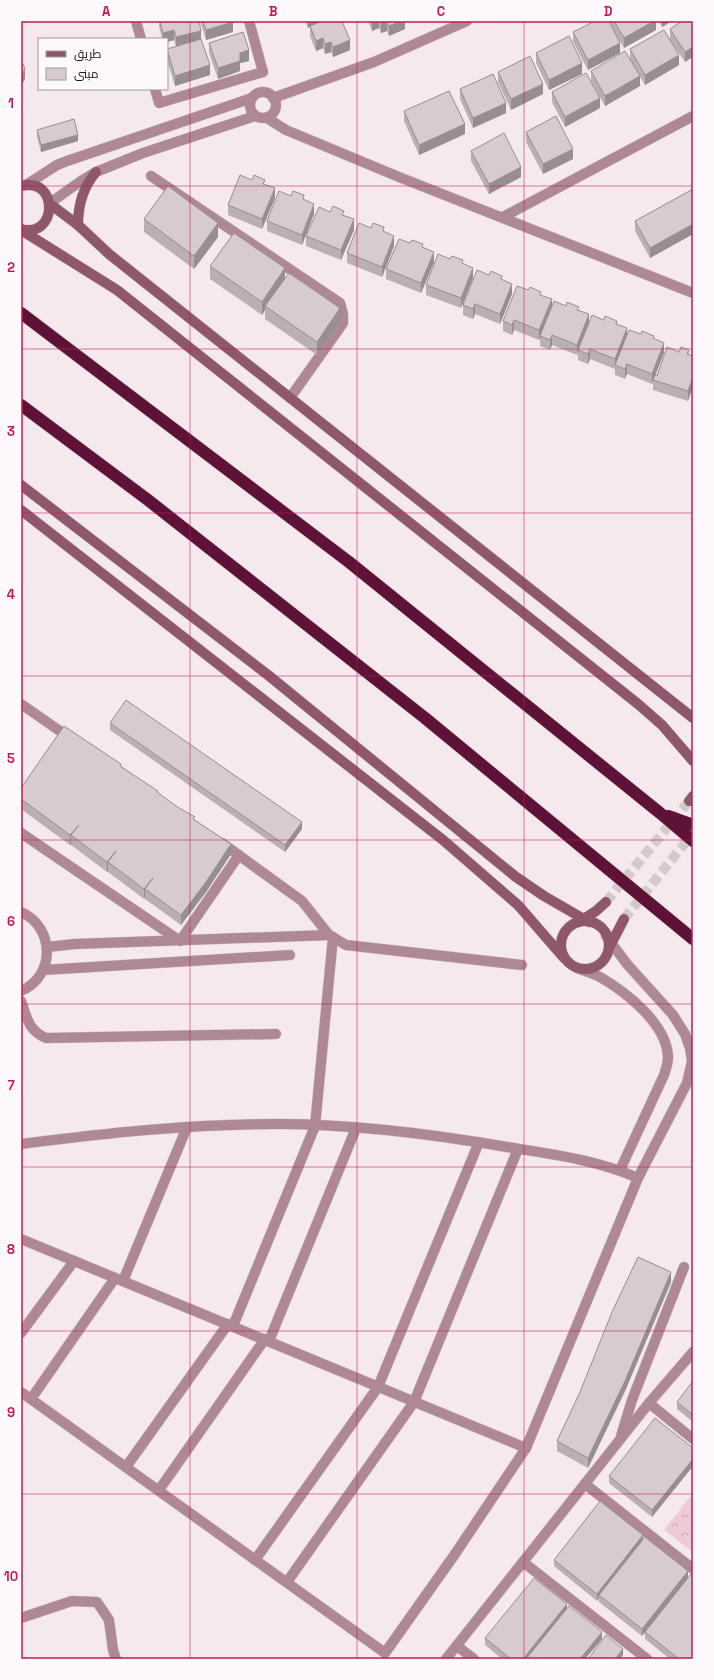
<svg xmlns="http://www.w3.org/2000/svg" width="714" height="1680" viewBox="0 0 714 1680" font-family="'Space Grotesk',Cairo,sans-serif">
<defs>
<pattern id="park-crowns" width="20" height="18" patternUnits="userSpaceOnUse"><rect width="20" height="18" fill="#f0c9d6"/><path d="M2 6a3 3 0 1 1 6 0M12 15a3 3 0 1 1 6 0" fill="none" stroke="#cdacb7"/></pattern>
</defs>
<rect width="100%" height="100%" fill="#f6e9ed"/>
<polygon fill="url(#park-crowns)" points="693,1493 693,1552 664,1530"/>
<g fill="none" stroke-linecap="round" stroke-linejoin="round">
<g stroke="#d4c9cc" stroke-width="10" stroke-dasharray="10 5" stroke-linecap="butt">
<polyline points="606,902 689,801"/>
<polyline points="624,919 693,833"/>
</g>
<g stroke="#d2c6ca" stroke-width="11">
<g id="street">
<polyline points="136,21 141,39"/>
<polyline points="155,89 159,103 263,72 249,21"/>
<circle cx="263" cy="105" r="13"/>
<polyline points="273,98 374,62 467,21"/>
<polyline points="267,118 286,130 399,177 693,293"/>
<polyline points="151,176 340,303 343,314 343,323 290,398"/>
<polyline points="26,185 57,165 67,161 252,98"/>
<polyline points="50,203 81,181 96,172 143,153 255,116"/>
<polyline points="503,217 693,116"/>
<polyline points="21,704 70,738"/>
<polyline points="21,833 180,941 239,855"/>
<polyline points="222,843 302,901 329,935 346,945 522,965"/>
<path d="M 21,912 C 55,927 56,976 21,991"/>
<polyline points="47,947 75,944 329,935"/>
<path d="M 577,968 C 584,971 593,973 600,977 C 626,992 667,1024 668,1057 C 668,1064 666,1069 664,1075 L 620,1170"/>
<polyline points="43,970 290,955"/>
<path d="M 21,1001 C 27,1018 28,1030 46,1038 L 276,1034"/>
<path d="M 21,1144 C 106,1133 191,1124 277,1124 C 354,1124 432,1134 507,1147 C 551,1154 598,1160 638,1178"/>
<polyline points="21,1239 526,1448"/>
<polyline points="123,1281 187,1127"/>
<polyline points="233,1326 315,1126 333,937"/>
<polyline points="21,1333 74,1261"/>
<polyline points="269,1341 356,1128"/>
<polyline points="21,1392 385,1653 455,1554 526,1448 638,1178 687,1083 692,1061 690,1048 685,1034 673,1015 627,964 606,936"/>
<polyline points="31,1399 115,1278"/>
<polyline points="649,1403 693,1439"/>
<polyline points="621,1436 632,1400 684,1267"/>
<polyline points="126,1467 228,1324"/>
<polyline points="585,1484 693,1569"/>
<polyline points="159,1490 265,1339"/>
<polyline points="255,1560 378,1387 479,1142"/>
<polyline points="523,1562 647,1659"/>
<polyline points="287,1582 414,1402 518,1149"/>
<polyline points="21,1618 72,1601 97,1602 109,1620 113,1650 116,1659"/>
<polyline points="457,1646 474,1659"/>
<polyline points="446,1659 649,1403 693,1352"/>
</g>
</g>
<g stroke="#d2c6ca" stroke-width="11">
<g id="secondary">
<path d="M 21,186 C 59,176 58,239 21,229"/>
<polyline points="50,204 78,225 109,254 693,718"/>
<path d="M 78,225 C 78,205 83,187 96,172"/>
<polyline points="21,230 117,290 638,704 662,725 693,761"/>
<polyline points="21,485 268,675 516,877 544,896 589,922"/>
<polyline points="21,510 443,840 518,905 564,958"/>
<polyline points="689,801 693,796"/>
<circle cx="585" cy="945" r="24"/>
<polyline points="579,922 596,911 606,902"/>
<polyline points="609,948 624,919"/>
</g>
</g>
<g stroke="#d2c6ca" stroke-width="13">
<g id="highway">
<polyline points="21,313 349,562 660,813 693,841"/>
<polyline points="21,405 148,500 425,718 693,939"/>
<polyline points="668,816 693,825"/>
</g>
</g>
<use href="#street" stroke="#af8895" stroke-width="10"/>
<use href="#secondary" stroke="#8e576c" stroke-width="10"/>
<use href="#highway" stroke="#5e1237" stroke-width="12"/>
</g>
<g fill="#baafb2">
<polygon points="159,21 199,21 201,39 210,75 175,86 167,60 167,49 176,47 174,40 167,42 167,39 162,39 159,26"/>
<polygon points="200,21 237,21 237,22 233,23 233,32 206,40"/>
<polygon points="305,21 342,21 350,50 333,57 331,52 325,54 323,48 316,51 310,36 310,27 308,28"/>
<polygon points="368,21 405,21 405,29 389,36 387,31 381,33 379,28 372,31"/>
<polygon points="609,21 656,21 656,30 624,48 616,35 620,53 588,70 573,42 573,32 609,23"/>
<polygon points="659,21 672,21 662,27"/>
<polygon points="693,21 685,62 670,40 679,65 645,85 630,60 630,49 670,39 670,29"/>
<polygon points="209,43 249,61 240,63 240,71 218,79 209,53"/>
<polygon points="536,53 582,74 549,90 536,63"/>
<polygon points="591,71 640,86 605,106 591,81"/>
<polygon points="498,72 543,94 511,110 498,82"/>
<polygon points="460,89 506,113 473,128 460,99"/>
<polygon points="552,92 600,108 565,127 552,102"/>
<polygon points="404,111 465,134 419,155 404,121"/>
<polygon points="37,130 78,141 41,152 37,137"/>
<polygon points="526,132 573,159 543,174 526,142"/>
<polygon points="471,151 521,177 489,194 471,161"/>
<polygon points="252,180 265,184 275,198 262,229 228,215 228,205"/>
<polygon points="693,189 693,234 650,258 635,231 635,221"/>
<polygon points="291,196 304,200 314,214 302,245 267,231 267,221"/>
<polygon points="330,212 344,215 354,230 341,260 306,246 306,236"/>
<polygon points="144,219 218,237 194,269 144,232"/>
<polygon points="371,228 384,232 394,246 382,277 347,263 347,253"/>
<polygon points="410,243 423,248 434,262 421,293 386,279 386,269"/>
<polygon points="463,264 473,278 461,308 426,295 426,285"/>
<polygon points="210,266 285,278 340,321 317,355 265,319 265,310 262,315 210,279"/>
<polygon points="528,290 541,295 552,307 566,306 579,310 589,323 617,324 627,334 654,339 664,353 655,375 657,376 679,352 689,350 688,401 653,390 653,380 652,384 627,374 625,379 615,375 615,369 590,359 588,364 578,360 578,352 577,355 552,345 550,350 540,346 540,339 539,340 514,330 512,335 503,331 503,321"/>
<polygon points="512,294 500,324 475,314 473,319 463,315 463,305"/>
<polygon points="110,723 302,829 285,852 110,730"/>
<polygon points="121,766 195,820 231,854 206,892 181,925 145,899 145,897 144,899 108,872 108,871 107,872 71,845 71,844 70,845 21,809 21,788"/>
<polygon points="671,1282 625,1391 588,1468 557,1451 557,1441"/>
<polygon points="693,1381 693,1422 677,1409 677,1402"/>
<polygon points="693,1448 693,1466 652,1517 609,1483 609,1476"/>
<polygon points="643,1539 688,1578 642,1636 599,1602 599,1598 597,1601 554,1566 554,1560"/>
<polygon points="567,1608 602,1639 585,1659 502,1659 485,1645 485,1638"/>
<polygon points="645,1632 693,1659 670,1659 645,1639"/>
</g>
<g fill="#978e91">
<polygon points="230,21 237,21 237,22 233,23 233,32 206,40 206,30"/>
<polygon points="308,21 327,21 310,26 310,27 308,28"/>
<polygon points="372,21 379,21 379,28 372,31"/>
<polygon points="387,21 387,31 381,33 381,23"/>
<polygon points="401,21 405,21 405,29 389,36 389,26"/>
<polygon points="654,21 656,21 656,30 624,48 624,38"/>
<polygon points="662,21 672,21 662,27"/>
<polygon points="174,30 174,40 167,42 167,39 163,39 163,33"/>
<polygon points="201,31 201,41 176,47 176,37"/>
<polygon points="323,38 323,48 316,51 316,41"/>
<polygon points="350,40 350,50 333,57 333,47"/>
<polygon points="331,42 331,52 325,54 325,44"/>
<polygon points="620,43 620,53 588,70 588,60"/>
<polygon points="693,47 693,57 685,62 685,52"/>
<polygon points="249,50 249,61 240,63 240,71 218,79 218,68 240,53"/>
<polygon points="679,55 679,65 645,85 645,75"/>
<polygon points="582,63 582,74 549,90 549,80"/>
<polygon points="210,65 210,75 175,86 175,76"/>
<polygon points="25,69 25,79 21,86 21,76"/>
<polygon points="640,76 640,86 605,106 605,96"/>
<polygon points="543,84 543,94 511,110 511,99"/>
<polygon points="600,98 600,108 565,127 565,117"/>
<polygon points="506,103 506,113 473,128 473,118"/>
<polygon points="465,124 465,134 419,155 419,145"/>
<polygon points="78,135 78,141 41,152 41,145"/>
<polygon points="573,149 573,159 543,174 543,164"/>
<polygon points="521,167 521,177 489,194 489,184"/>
<polygon points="275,188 275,198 262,229 262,219"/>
<polygon points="314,204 314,214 302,245 302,235"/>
<polygon points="354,219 354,230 341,260 341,250"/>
<polygon points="218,223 218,237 194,269 194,256"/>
<polygon points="693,224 693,234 650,258 650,248"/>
<polygon points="394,236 394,246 382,277 382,267"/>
<polygon points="434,252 434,262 421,293 421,283"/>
<polygon points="285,268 285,282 265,306 265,310 262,315 262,302"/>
<polygon points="473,268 473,278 461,308 461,298"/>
<polygon points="512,284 512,294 500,324 500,314"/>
<polygon points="552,299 552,309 540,336 539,340 539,330"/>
<polygon points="475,304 475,314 473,319 473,309"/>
<polygon points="340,308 340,321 317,355 317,342"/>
<polygon points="589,314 589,324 578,350 577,355 577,345"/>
<polygon points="514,320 514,330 512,335 512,325"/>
<polygon points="627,328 627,339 615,365 615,359"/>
<polygon points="552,335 552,345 550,350 550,340"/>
<polygon points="664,343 664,353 652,384 652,374"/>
<polygon points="590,349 590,359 588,364 588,354"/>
<polygon points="627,364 627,374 625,379 625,369"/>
<polygon points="693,377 693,387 688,401 688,391"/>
<polygon points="302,822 302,829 285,852 285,845"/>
<polygon points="79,825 71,835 71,844 70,845 70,835"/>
<polygon points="231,844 231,854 206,892 181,925 181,915"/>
<polygon points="116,851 108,862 108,871 107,872 107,862"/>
<polygon points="153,878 145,889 145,897 144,899 144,889"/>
<polygon points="671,1272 671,1282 625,1391 588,1468 588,1458"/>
<polygon points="693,1459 693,1466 652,1517 652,1510"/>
<polygon points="643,1535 643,1542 599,1595 599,1598 597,1601 597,1594"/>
<polygon points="688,1571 688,1578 642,1636 642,1629"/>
<polygon points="567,1604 567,1611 528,1659 523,1659"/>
<polygon points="602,1632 602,1639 585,1659 580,1659"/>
<polygon points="623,1649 623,1655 620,1659 615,1659"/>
</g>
<g fill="#d8cbcf" stroke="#978e91">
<polygon points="160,21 199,21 201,31 176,37 174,30 163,33"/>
<polygon points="203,21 232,21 233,22 206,30"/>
<polygon points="322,21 342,21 350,40 333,47 331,42 325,44 323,38 316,41 310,26"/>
<polygon points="380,21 386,21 381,23"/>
<polygon points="387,21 401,21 389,26"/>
<polygon points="595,21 609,21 620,43 588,60 573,32"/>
<polygon points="614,21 654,21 624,38"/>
<polygon points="682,21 693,21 693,47 685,52 670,29"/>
<polygon points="664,30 679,55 645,75 630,49"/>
<polygon points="243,32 249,50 240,53 240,61 218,68 209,43"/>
<polygon points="569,36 582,63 549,80 536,53"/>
<polygon points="201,39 210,65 175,76 167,49"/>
<polygon points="625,51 640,76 605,96 591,71"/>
<polygon points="530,56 543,84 511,99 498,72"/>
<polygon points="21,64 23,64 25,69 21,76"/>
<polygon points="586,73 600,98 565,117 552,92"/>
<polygon points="493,74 506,103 473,118 460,89"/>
<polygon points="449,91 465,124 419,145 404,111"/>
<polygon points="556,116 573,149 543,164 526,132"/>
<polygon points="74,119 78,135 41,145 37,130"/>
<polygon points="504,133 521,167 489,184 471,151"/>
<polygon points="240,175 252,180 254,175 265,180 263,184 275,188 262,219 228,205"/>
<polygon points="168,186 218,223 194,256 144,219"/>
<polygon points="693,189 693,224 650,248 635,221"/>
<polygon points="279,191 291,196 293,191 304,195 303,199 314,204 302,235 267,221"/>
<polygon points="333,206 344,211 342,215 354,219 341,250 306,236 319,207 330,212"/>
<polygon points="359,223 371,228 373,223 384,227 383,231 394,236 382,267 347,253"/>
<polygon points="234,233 285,268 262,302 210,266"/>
<polygon points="399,239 410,243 412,240 423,244 422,247 434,252 421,283 386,269"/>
<polygon points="438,254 450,259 452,256 463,260 462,263 473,268 461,298 426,285"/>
<polygon points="477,270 489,275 491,271 502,276 501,279 512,284 500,314 475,304 473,309 463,305"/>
<polygon points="289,273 340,308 317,342 265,306"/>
<polygon points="517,286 528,290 530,287 541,292 540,295 552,299 539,330 514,320 512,325 503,321"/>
<polygon points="554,301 566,306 567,302 579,307 577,310 589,314 577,345 552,335 550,340 540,336"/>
<polygon points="592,315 604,320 605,316 617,321 616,324 627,328 615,359 590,349 588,354 578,350"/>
<polygon points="629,330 641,334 642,331 654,336 653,338 664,343 652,374 627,364 625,369 615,365"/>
<polygon points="667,347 679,352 681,347 689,350 687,354 693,356 693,377 688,391 653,380 655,375 657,376"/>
<polygon points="126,700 302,822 285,845 110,723"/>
<polygon points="64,726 121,764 120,766 158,791 157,792 176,806 195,817 193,819 231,844 206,882 181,915 145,889 153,878 144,889 108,862 116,851 107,862 71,835 79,825 70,835 21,799 21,788"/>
<polygon points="638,1257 671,1272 625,1381 588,1458 557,1441 580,1392 612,1312"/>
<polygon points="693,1381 693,1415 677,1402"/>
<polygon points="655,1418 693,1448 693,1459 652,1510 609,1476"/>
<polygon points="600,1501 643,1535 597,1594 554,1560"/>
<polygon points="645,1537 688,1571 642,1629 599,1595"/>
<polygon points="691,1574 693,1576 693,1659 679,1659 645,1632"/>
<polygon points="534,1578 567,1604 523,1659 511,1659 485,1638"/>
<polygon points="569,1606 602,1632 580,1659 526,1659"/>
<polygon points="606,1635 623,1649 615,1659 588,1659"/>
</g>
<path fill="none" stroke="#c2185b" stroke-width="1" stroke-opacity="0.55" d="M 190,21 L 190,1659M 357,21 L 357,1659M 524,21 L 524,1659M 21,186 L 693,186M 21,349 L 693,349M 21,513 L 693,513M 21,676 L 693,676M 21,840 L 693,840M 21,1004 L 693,1004M 21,1167 L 693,1167M 21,1331 L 693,1331M 21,1494 L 693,1494"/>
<rect width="714" height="1680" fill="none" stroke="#fdf8fa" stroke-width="44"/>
<rect x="38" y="38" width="130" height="52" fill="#fdf8fa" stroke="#a09c9d"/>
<rect x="46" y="51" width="20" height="6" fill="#8e576c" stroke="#a09c9d"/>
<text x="74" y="58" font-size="12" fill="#151112">طريق</text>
<rect x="46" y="68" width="20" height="12" fill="#d8cbcf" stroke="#a09c9d"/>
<text x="74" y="78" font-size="12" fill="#151112">مبنى</text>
<rect x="22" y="22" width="670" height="1636" fill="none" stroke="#c2185b" stroke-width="1.5"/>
<g font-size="13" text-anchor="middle" font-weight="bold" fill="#c2185b">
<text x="106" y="16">A</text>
<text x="273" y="16">B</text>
<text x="441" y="16">C</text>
<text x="608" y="16">D</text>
<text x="11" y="108">1</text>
<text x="11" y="272">2</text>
<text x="11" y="436">3</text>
<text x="11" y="599">4</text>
<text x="11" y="763">5</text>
<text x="11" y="926">6</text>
<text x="11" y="1090">7</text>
<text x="11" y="1254">8</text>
<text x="11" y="1417">9</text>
<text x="11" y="1581">10</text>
</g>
</svg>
